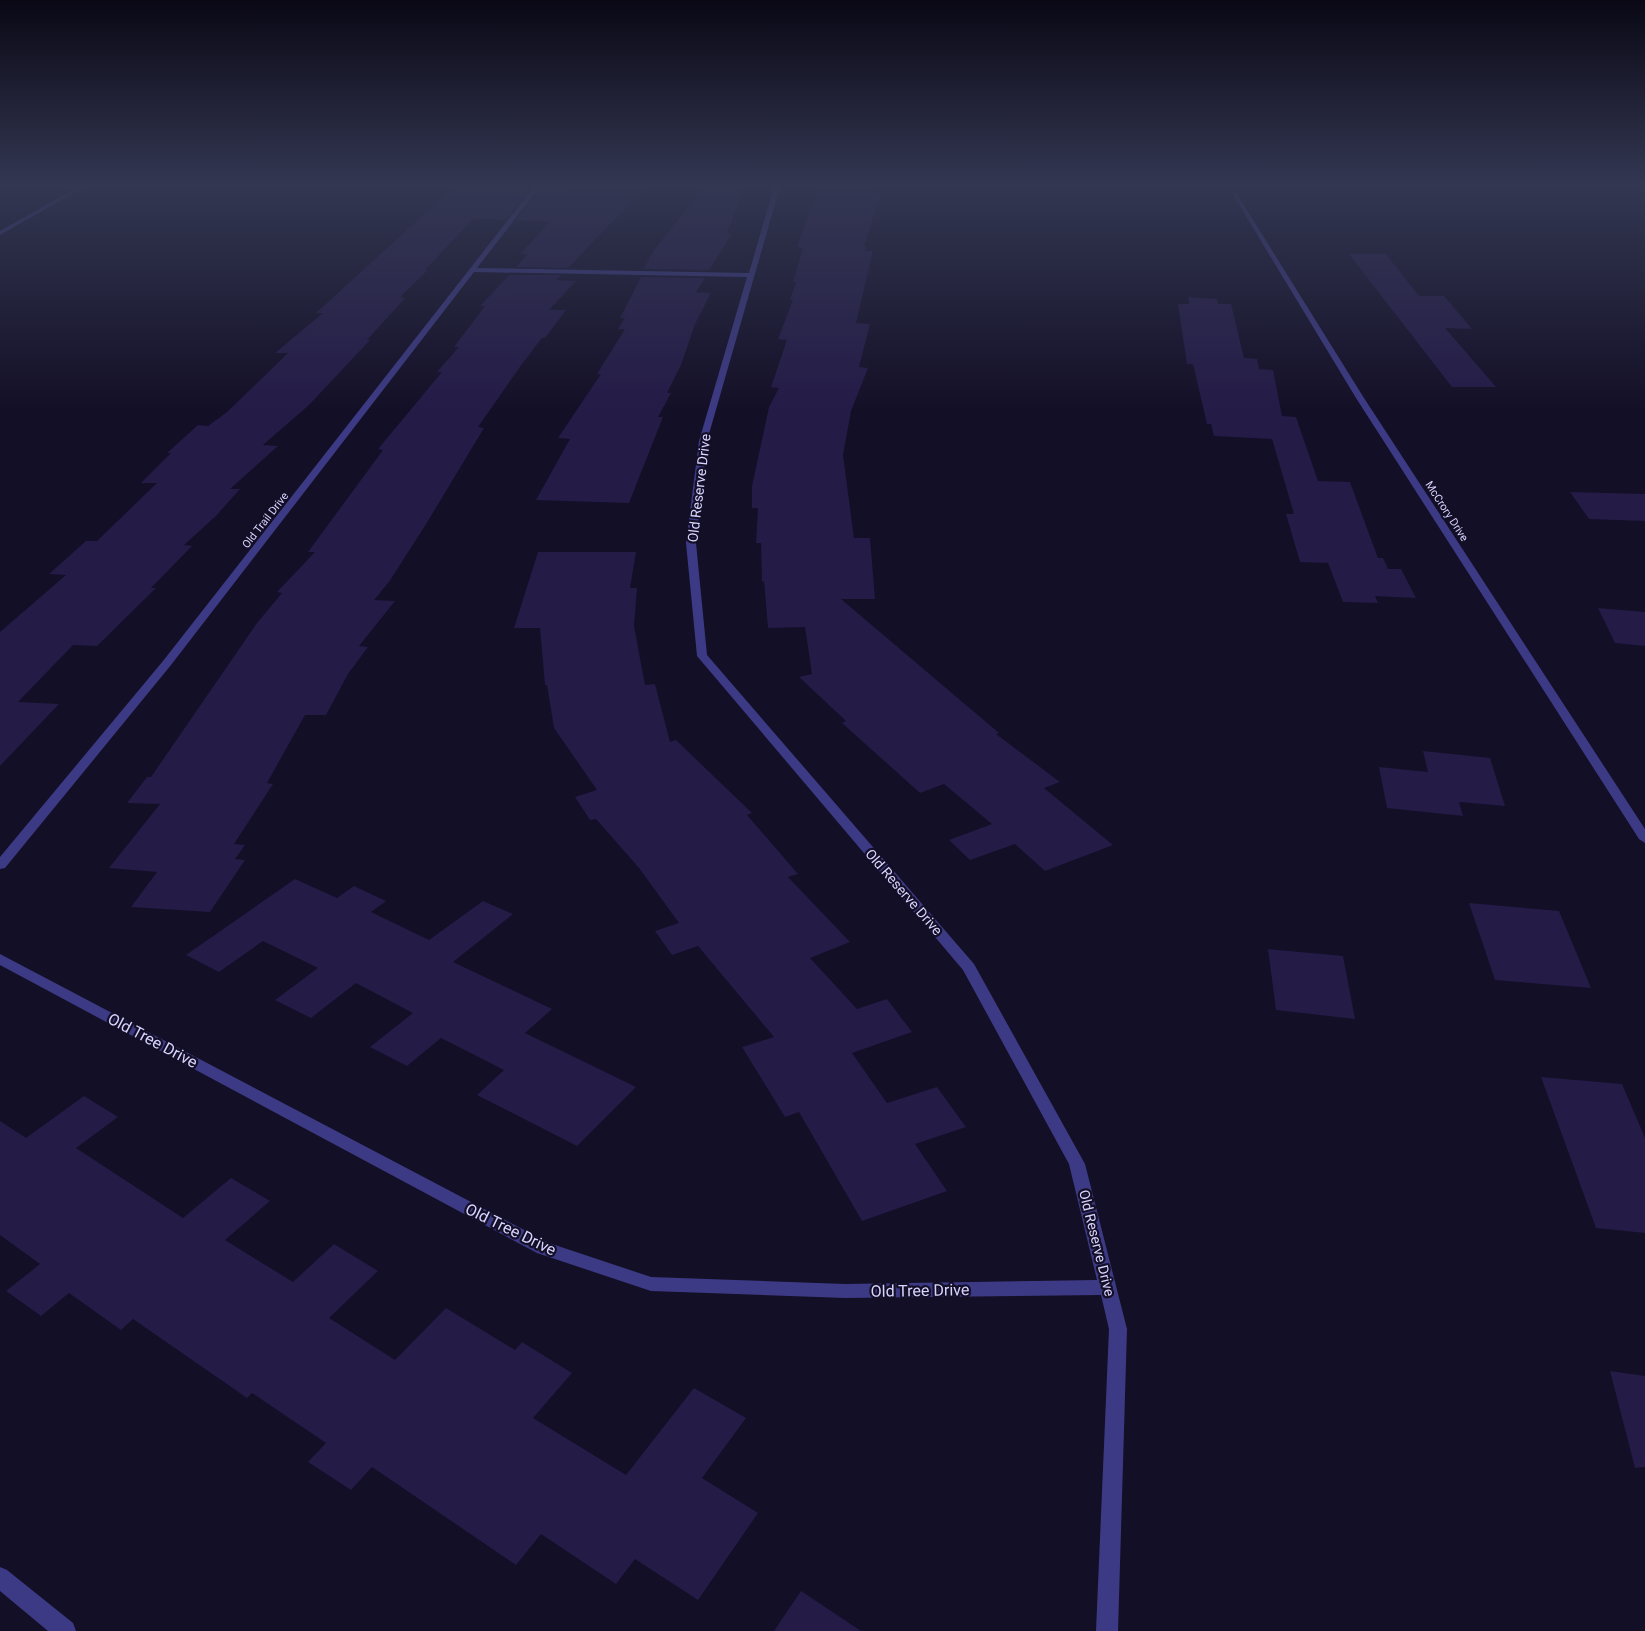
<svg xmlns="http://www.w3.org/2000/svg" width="1645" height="1631" viewBox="0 0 1645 1631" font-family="Roboto,sans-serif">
<rect width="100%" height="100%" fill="#130f26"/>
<g fill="#241b47">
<polygon points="573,183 649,183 568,268 516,267 528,254 520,254 550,222 516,220 541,188 566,189"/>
<polygon points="838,183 873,183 868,193 880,194 864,247 867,247 865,251 873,251 856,323 870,324 859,367 868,368 851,411 843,455 854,538 870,538 875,599 841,599 999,733 996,734 1060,782 1044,788 1113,845 1045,871 1015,844 970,860 949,840 992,824 944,784 920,793 842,723 846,721 799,677 812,674 805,627 768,628 764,581 762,582 761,543 756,543 758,508 752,508 752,486 769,407 779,388 771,387 787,340 778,339 793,300 790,300 796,282 793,282 803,248 797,247 819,185 837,186"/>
<polygon points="454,187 531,188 506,220 474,218 425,270 428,270 400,297 405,298 367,340 370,340 309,405 263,445 278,446 230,489 240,489 216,516 184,545 192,546 151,588 156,588 97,646 73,645 18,702 59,704 0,766 0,632 66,575 49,574 86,541 97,541 157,483 141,483 171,453 167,453 198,425 208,426 227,412 288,353 275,353 323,313 316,313"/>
<polygon points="703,188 744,189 727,233 732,234 709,270 644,269 652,253"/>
<polygon points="1349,254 1386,254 1419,296 1444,296 1472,329 1445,328 1496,387 1452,387"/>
<polygon points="509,275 561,275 556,280 576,281 549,310 566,310 545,338 542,338 522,364 478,427 484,428 428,521 389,582 374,600 395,601 359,646 368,647 348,674 326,715 305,715 267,783 273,784 234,844 245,845 235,859 245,860 210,912 131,907 157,872 109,868 160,804 127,803 147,777 151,777 257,623 282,593 277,592 315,552 308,552 383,450 378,449 442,372 437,372 459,347 454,347 485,306 480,306"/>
<polygon points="641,277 705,278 696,292 711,293 695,324 681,365 667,393 671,393 658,417 663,417 629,503 536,500 570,439 558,438 601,374 597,374 625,329 618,329 625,318 620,318"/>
<polygon points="1188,297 1217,299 1218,304 1231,304 1244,358 1257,359 1259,369 1273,370 1282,416 1296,417 1318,481 1350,482 1378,558 1383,558 1388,569 1401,569 1416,598 1375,596 1378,603 1343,602 1328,563 1300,562 1286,514 1294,514 1272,439 1214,436 1211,424 1207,424 1193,364 1187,364 1178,304 1189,304"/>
<polygon points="1570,492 1645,494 1645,521 1589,519"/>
<polygon points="538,552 636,552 630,588 637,588 634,626 645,685 655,684 670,742 676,740 752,813 747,815 798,874 788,877 850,942 810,958 857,1009 887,999 912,1032 852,1053 887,1103 937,1087 966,1127 915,1144 947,1191 862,1221 799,1112 785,1117 742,1047 774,1037 698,946 672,955 655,931 679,923 639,868 596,819 590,820 575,797 597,790 554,728 547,685 545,685 540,628 514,628"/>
<polygon points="1598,608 1645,612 1645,646 1615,643"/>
<polygon points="1423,751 1490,758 1505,806 1459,802 1463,816 1387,808 1379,767 1428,772"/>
<polygon points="295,879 337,898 354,886 386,901 371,912 429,940 483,901 513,914 453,962 552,1009 525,1033 636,1087 577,1146 477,1095 504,1070 441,1038 407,1066 370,1047 413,1013 356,983 311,1018 275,1000 318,968 263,941 219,972 186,955"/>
<polygon points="1469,903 1559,911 1591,988 1495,980"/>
<polygon points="1268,949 1343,956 1355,1019 1276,1010"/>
<polygon points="1541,1077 1622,1084 1645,1138 1645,1233 1596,1228"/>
<polygon points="84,1096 118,1117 76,1148 183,1218 231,1178 270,1201 225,1240 293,1282 334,1244 378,1271 329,1318 395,1360 446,1308 515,1350 522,1342 572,1373 533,1418 626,1475 694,1388 746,1418 702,1478 758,1513 698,1600 635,1559 616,1584 541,1534 516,1565 372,1467 351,1490 308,1462 326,1443 252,1393 247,1398 133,1319 121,1330 69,1293 41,1316 6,1291 40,1264 0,1235 0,1121 26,1138"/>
<polygon points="1610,1371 1645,1376 1645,1467 1635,1468"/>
<polygon points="801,1591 861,1631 774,1631"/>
</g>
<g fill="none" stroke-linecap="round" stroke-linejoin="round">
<g fill="#3d3a85" fill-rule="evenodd">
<polygon points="85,183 91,183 0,235 0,231"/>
<polygon points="537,183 543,183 477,268 749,273 775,183 781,183 707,441 696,543 707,655 974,964 1085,1164 1127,1329 1118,1631 1096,1631 1109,1329 1101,1295 845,1298 651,1291 537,1253 0,965 0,954 549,1243 651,1277 845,1284 1097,1280 1069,1164 963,970 697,656 686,543 699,441 747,277 474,272 171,665 5,868 0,869 0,857 163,661"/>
<polygon points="1235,191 1364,398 1645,829 1645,843 1639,839 1356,398 1232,193"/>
<polygon points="0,1567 7,1570 73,1623 76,1631 48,1631 0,1591"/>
</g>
</g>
<linearGradient id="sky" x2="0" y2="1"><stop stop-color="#0a0815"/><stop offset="0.45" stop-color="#333752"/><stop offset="1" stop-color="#333752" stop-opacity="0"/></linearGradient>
<rect width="1645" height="411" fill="url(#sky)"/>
<g text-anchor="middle" stroke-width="4.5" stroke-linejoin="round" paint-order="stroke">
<g font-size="11" fill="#d9d4ff" stroke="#130f26">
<text transform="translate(1447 511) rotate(57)" y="4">McCrory Drive</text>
<text transform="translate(265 520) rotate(-52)" y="4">Old Trail Drive</text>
</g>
<g font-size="14" fill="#d9d4ff" stroke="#130f26">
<text transform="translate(699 488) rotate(-83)" y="5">Old Reserve Drive</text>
<text transform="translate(904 892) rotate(49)" y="5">Old Reserve Drive</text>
<text transform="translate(1097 1243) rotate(76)" y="5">Old Reserve Drive</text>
</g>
<g font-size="16" fill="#d9d4ff" stroke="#130f26">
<text transform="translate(153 1040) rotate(28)" y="6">Old Tree Drive</text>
<text transform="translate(511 1229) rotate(26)" y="6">Old Tree Drive</text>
<text transform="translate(920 1290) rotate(-1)" y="6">Old Tree Drive</text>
</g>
</g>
</svg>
